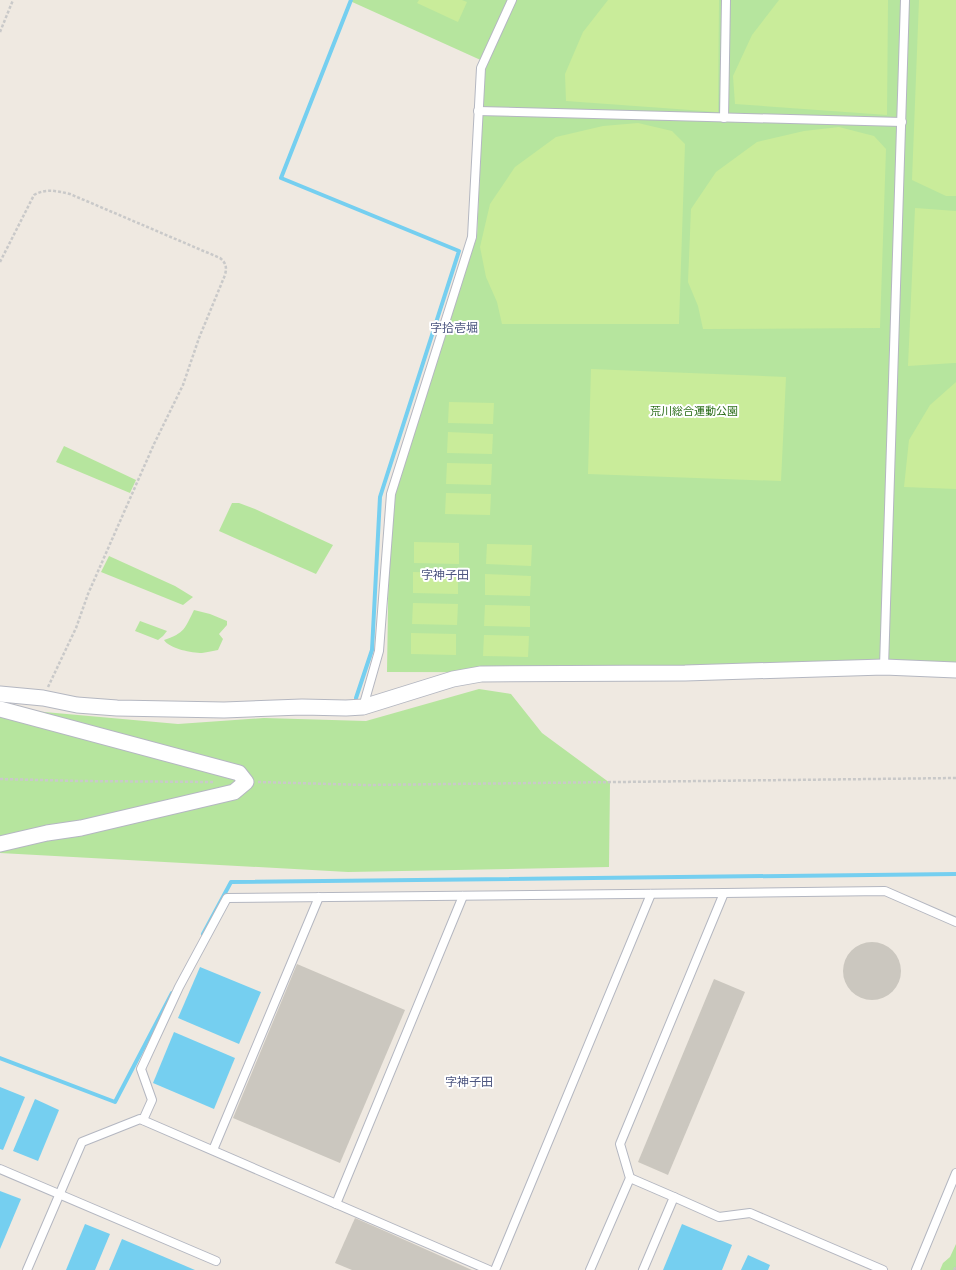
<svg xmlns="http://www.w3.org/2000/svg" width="956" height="1270" viewBox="0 0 956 1270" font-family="Commissioner,'Noto Sans JP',sans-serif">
<rect width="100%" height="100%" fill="#efe9e1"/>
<g fill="#b6e59e">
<polygon points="351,0 956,0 956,673 387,672 389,543 397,482 477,236 485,62 350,1"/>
<polygon points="64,446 136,480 130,493 56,462"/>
<polygon points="232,503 239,503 255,509 333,545 316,574 219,531"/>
<polygon points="109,556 175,586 193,597 183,605 101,572"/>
<path d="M 194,610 L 210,614 L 227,621 L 227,625 L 219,634 L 223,639 L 218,650 C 213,651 208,652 202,653 C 192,653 170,649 164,640 C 185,633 185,628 194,610 Z"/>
<polygon points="140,621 167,631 163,636 158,640 135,631"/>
<polygon points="479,689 511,694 542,733 610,783 609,867 348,872 0,853 0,708 178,724 264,718 366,721"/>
<polygon points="956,1244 956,1270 940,1270 943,1263 950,1257"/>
</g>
<g fill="#c9ec9a">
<polygon points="419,0 462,0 467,2 458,22 417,3"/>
<polygon points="608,0 719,0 718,112 566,101 565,74 583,32"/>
<polygon points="779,0 888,0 887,115 735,104 733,76 752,35"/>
<polygon points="919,0 956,0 956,196 946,196 912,180"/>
<polygon points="638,123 672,131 685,144 679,324 502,324 497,302 486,277 480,247 490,204 515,167 556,137 603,126"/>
<polygon points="839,127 874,136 886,149 880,328 703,329 698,306 688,282 691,209 716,172 757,142 804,131"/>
<polygon points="915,208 956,211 956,363 954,363 908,366"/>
<polygon points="591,369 786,377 781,481 588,474"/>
<polygon points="956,382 956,489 904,487 909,440 930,405"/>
<polygon points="449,402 494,403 493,424 448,423"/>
<polygon points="448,432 493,434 492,454 447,453"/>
<polygon points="447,463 492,464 491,485 446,484"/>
<polygon points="446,493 491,494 490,515 445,514"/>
<polygon points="414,542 459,543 459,564 414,563"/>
<polygon points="487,544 532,545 531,566 486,564"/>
<polygon points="413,572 458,573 458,594 413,593"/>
<polygon points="485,574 531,576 530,596 485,595"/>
<polygon points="413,603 458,604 457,625 412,624"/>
<polygon points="485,605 530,606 530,627 484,626"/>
<polygon points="411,633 456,634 456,655 411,654"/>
<polygon points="484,635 529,636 528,657 483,656"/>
</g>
<g fill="#75cff0">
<polygon points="200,967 261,992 239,1044 178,1018"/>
<polygon points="174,1032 235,1058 214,1109 153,1083"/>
<polygon points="0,1087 25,1097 3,1150 0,1149"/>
<polygon points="35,1099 59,1110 38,1161 13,1151"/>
<polygon points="0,1191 21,1199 0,1249"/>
<polygon points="85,1224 110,1234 95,1270 66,1270"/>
<polygon points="682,1224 732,1245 722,1270 663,1270"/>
<polygon points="122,1239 195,1270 109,1270"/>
<polygon points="748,1255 770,1265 768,1270 741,1270"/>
</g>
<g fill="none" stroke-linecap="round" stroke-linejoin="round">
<g stroke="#75cff0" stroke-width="4">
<polyline points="351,0 281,178 459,251 380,497 372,650 356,698"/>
<polyline points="203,934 231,882 956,874"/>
<polyline points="0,1058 115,1102 172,993"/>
</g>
</g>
<g fill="#cbc7bf">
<circle cx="872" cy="971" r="29"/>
<polygon points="297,964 405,1010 340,1163 233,1118"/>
<polygon points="714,979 745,992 668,1175 638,1162"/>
<polygon points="355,1218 387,1232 472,1270 352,1270 335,1263"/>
</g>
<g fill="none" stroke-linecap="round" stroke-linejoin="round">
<g stroke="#b4b7c1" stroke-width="10">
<g id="service">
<polyline points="478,111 902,122"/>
<polyline points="724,118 726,0"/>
<polyline points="884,667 905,0"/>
<polyline points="363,707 379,651 391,494 472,237 481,68 512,0"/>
<polyline points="143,1120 152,1100 141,1069 179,987 227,898 724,893"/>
<polyline points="213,1150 319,897"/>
<polyline points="0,1169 216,1261"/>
<polyline points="630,1178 674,1197 643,1270"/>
<polyline points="674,1197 719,1217 750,1213 883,1270"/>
<polyline points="336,1204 463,896"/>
<polyline points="27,1270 82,1142 140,1119 489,1270"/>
<polyline points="495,1270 651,894"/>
<polyline points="590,1270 630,1178 620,1144 724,893 885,891 956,922"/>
<polyline points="916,1270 956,1173"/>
</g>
</g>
<g stroke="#b4b7c1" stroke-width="17">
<g id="minor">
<polyline points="0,694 43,698 77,705 117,708 224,710 302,707 346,708 363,707 453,679 481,674 685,673 884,667 956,670"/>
<polyline points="0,709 239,773 246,782 234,792 81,828 47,833 0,844"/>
</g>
</g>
<g stroke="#c9c9c9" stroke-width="2.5" stroke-dasharray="3 2" stroke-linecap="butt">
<polyline points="0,32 13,0"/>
<path d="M 0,262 L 34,195 C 46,188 57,191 70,194 L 220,258 C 226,263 227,267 225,275 L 199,338 L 183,385 L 154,444 L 88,594 L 76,628 L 48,687"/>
<polyline points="0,779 78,781 213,782"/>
<polyline points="258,782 366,785 956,778"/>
<polyline points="954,1270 956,1266"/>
</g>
<use href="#service" stroke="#fff" stroke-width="8"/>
<use href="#minor" stroke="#fff" stroke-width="15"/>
</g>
<g text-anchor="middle" stroke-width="4" stroke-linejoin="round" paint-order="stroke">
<g font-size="11" fill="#2c6e1b" stroke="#fff">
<text x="694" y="415">荒川総合運動公園</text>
</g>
<g font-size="12" fill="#4d5680" stroke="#fff">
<text x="454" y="332">字拾壱堀</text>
<text x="445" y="579">字神子田</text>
<text x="469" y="1086">字神子田</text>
</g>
</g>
</svg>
